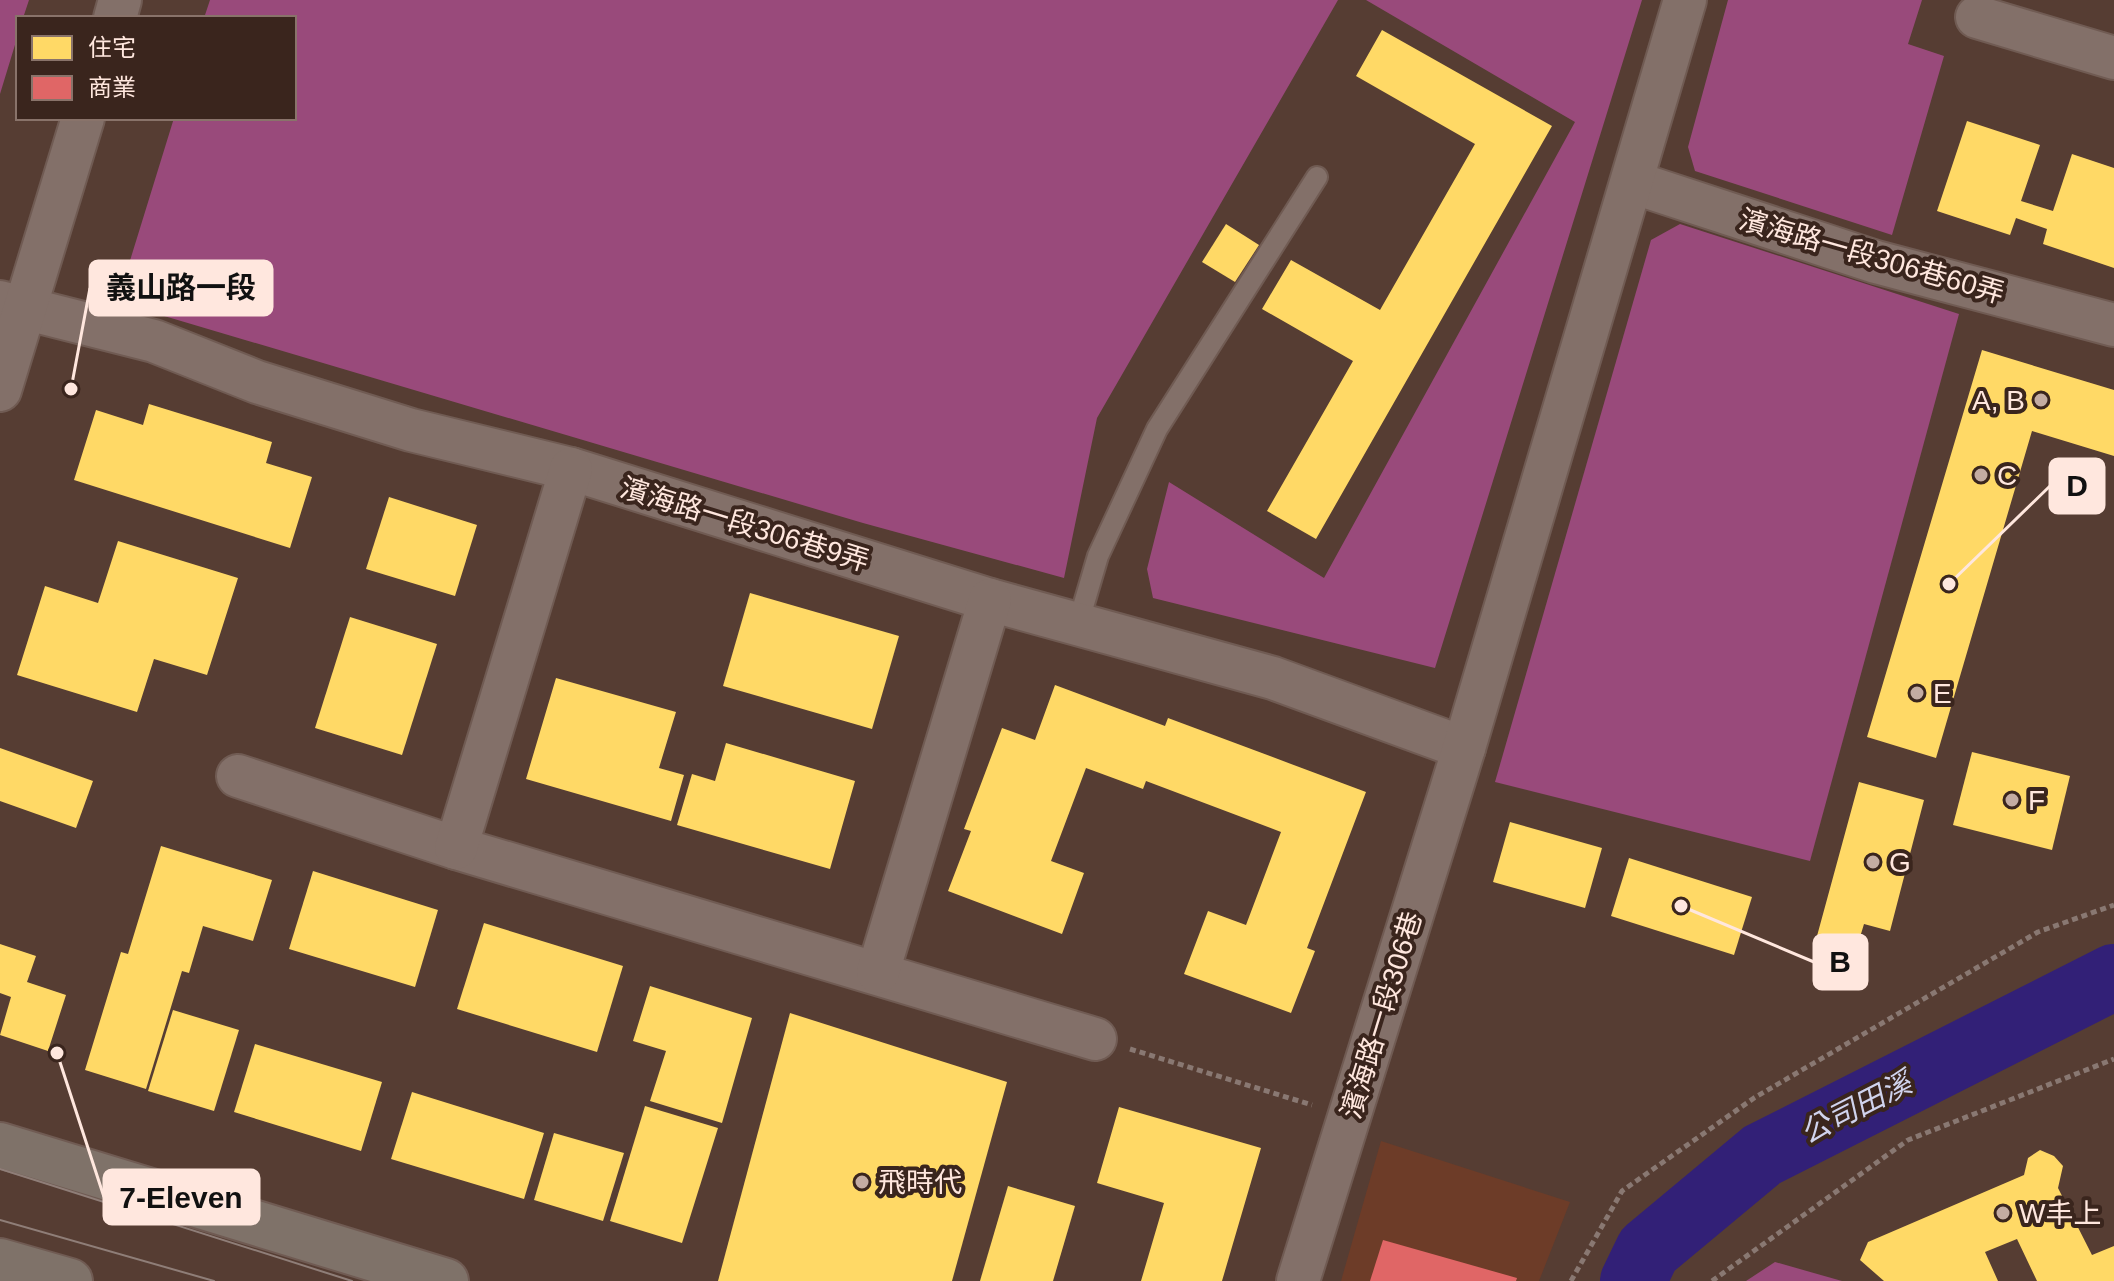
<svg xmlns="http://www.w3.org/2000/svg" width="2114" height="1281" viewBox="0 0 2114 1281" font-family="Arial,'Noto Sans TC',sans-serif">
<rect width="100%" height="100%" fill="#563d33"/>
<polygon fill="#6d3c28" points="1381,1141 1570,1202 1539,1281 1341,1281"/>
<g fill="#994a7b">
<polygon points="0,0 29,0 23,18 18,18 18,35 0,94"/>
<polygon points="210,0 1338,0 1097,418 1064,578 863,523 144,310 124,280 174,118 294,118 294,18 204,18"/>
<polygon points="1366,0 1642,0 1435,668 1153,598 1147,569 1169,482 1324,578 1575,122"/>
<polygon points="1728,0 1922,0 1908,44 1944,56 1892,235 1695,171 1688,147"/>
<polygon points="1680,224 1959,314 1810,861 1495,782 1651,240"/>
<polygon points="1775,1262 1842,1281 1746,1281"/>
</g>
<g fill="#ffd966">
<polygon points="1382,30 1552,126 1316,539 1267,511 1353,361 1262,309 1291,260 1380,310 1475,144 1356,76"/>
<polygon points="1967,121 2040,145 2021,201 2053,211 2072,154 2114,168 2114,268 2043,244 2047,229 2016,218 2010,235 1937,211"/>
<polygon points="1226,224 1259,245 1235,282 1202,262"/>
<polygon points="1982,350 2114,390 2114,456 2032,431 1936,758 1867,737"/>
<polygon points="149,404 272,442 266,463 312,477 290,548 74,480 96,410 143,425"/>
<polygon points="389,497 477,525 455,596 366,569"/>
<polygon points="118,541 238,578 207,675 154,659 137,712 17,675 45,586 98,603"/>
<polygon points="750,593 899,636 872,729 723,686"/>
<polygon points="350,617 437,644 402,755 315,728"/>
<polygon points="556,678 676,712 659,768 684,775 671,821 526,779"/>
<polygon points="1055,685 1165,726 1168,718 1366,792 1307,948 1315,951 1291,1013 1184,974 1208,911 1246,925 1281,832 1146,781 1143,789 1086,768 1051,861 1084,873 1062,934 948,891 971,831 964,829 1002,728 1035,740"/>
<polygon points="726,743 855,781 830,869 677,825 692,774 715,781"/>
<polygon points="0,748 93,781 76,828 0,801"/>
<polygon points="1972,752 2070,776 2052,850 1953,825"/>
<polygon points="1859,782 1924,800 1890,931 1864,924 1857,947 1817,936"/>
<polygon points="1510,822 1602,848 1585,908 1493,882"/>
<polygon points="161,846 272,880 253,941 203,926 189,973 182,971 146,1089 85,1070 121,952 128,954"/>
<polygon points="1629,858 1752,897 1734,955 1611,916"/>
<polygon points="313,871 438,910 415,987 289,949"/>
<polygon points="484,923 623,966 597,1052 457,1009"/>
<polygon points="0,944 36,956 27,982 66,995 48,1051 0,1035 11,997 0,993"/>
<polygon points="650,986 752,1018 722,1123 650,1101 666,1051 633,1041"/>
<polygon points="173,1010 239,1030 214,1111 148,1091"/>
<polygon points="790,1013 1007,1082 952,1281 718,1281"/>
<polygon points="255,1044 382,1082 361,1151 234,1112"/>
<polygon points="412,1092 544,1133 524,1199 391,1159"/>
<polygon points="645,1106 718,1128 682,1243 610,1221"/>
<polygon points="1119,1107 1261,1148 1222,1281 1141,1281 1164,1203 1097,1183"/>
<polygon points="554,1133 624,1153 603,1221 534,1200"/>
<polygon points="2040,1150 2054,1156 2063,1166 2058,1188 2092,1255 2114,1246 2114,1281 2037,1281 2017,1239 1985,1252 1998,1281 1884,1281 1860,1260 1868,1242 2024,1175 2028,1158"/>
<polygon points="1008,1186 1075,1206 1053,1281 980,1281"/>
</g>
<polygon fill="#e06666" points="1383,1240 1517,1278 1516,1281 1370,1281"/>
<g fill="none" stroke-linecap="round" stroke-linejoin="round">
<polyline stroke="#322077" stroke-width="66" points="1633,1281 1648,1250 1762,1155 2114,977"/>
<g stroke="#705b53" stroke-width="24">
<polyline id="lane" points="1078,624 1098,556 1157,429 1317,177"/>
</g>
<g stroke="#705b53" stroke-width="46">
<g id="street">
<polyline points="1977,17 2114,58"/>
<polyline points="115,18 120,0"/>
<polyline points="1632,182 1876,262 2114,325"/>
<polyline points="0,302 154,341 257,382 411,430 571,469 990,600 1273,678 1464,748"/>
<polyline points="0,390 83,118"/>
<polyline points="238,776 456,848 1095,1039"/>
<polyline points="456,848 571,469"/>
<polyline points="878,972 990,600"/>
<polyline points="1298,1281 1464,748 1685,0"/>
</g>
</g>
<g stroke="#705b53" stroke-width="48">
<g id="secondary">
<polyline points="0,1145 446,1281"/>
<polyline points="0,1261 70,1281"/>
</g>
</g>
<g stroke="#897872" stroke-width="5" stroke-dasharray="6 4" stroke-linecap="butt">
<polyline points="1130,1049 1312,1105"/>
<polyline points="1571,1281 1622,1191 1754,1098 2038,932 2114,905"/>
<polyline points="1712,1281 1908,1140 2114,1059"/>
</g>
<use href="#lane" stroke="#837069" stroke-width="20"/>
<use href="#street" stroke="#837069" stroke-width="42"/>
<use href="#secondary" stroke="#7f7269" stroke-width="44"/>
<g stroke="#8f7e78" stroke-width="2">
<polyline points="0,1169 352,1281"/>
<polyline points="0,1220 214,1281"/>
</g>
</g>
<g fill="#c4aca2" stroke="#3a251d" stroke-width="3">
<circle cx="2041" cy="400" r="8"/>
<circle cx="1981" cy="475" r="8"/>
<circle cx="1917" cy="693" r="8"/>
<circle cx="2012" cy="800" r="8"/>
<circle cx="1873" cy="862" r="8"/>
<circle cx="862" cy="1182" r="8"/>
<circle cx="2003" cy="1213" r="8"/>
</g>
<g text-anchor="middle" stroke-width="8" stroke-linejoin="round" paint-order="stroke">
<g font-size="28" fill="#ffe7de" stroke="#3a251d">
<text transform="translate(1872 256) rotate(16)" y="10">濱海路一段306巷60弄</text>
<text transform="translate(745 524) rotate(17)" y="10">濱海路一段306巷9弄</text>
<text transform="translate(1381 1015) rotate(-73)" y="10">濱海路一段306巷</text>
</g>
<g font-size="28" fill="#ffe7de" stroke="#3a251d" text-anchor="start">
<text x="2025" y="410" text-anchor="end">A, B</text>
<text x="1997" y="485">C</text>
<text x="1933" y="703">E</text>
<text x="2028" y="810">F</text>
<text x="1889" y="872">G</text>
<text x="878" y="1192">飛時代</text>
<text x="2019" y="1223">W丰上</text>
</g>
<g font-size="30" font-style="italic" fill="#d0d3ed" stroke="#3a251d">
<text transform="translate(1856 1108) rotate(-27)" y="10">公司田溪</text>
</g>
</g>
<path fill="none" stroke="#ffe7de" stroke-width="3" d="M71 389L90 288M1949 584L2050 486M1681 906L1814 962M57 1053L104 1197"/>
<g fill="#ffe7de" stroke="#3a251d" stroke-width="3">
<circle cx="71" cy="389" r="8"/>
<circle cx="1949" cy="584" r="8"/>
<circle cx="1681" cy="906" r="8"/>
<circle cx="57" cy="1053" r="8"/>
</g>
<g fill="#ffe7de" stroke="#ffe7de" stroke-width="3">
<rect x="90" y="261" width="182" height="54" rx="8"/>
<rect x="2050" y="459" width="54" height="54" rx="8"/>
<rect x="1814" y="935" width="53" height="54" rx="8"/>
<rect x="104" y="1170" width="155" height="54" rx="8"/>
</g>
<g font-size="30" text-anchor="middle" font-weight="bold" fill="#111">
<text x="181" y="298">義山路一段</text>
<text x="2077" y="496">D</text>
<text x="1840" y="972">B</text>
<text x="181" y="1208">7-Eleven</text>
</g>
<rect x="16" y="16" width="280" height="104" fill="#3a251d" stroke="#89736a" stroke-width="2"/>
<rect x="32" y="36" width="40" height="24" fill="#ffd966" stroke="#89736a" stroke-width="2"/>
<text x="88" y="56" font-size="24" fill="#ffe7de">住宅</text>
<rect x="32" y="76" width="40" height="24" fill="#e06666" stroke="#89736a" stroke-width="2"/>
<text x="88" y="96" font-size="24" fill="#ffe7de">商業</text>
</svg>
